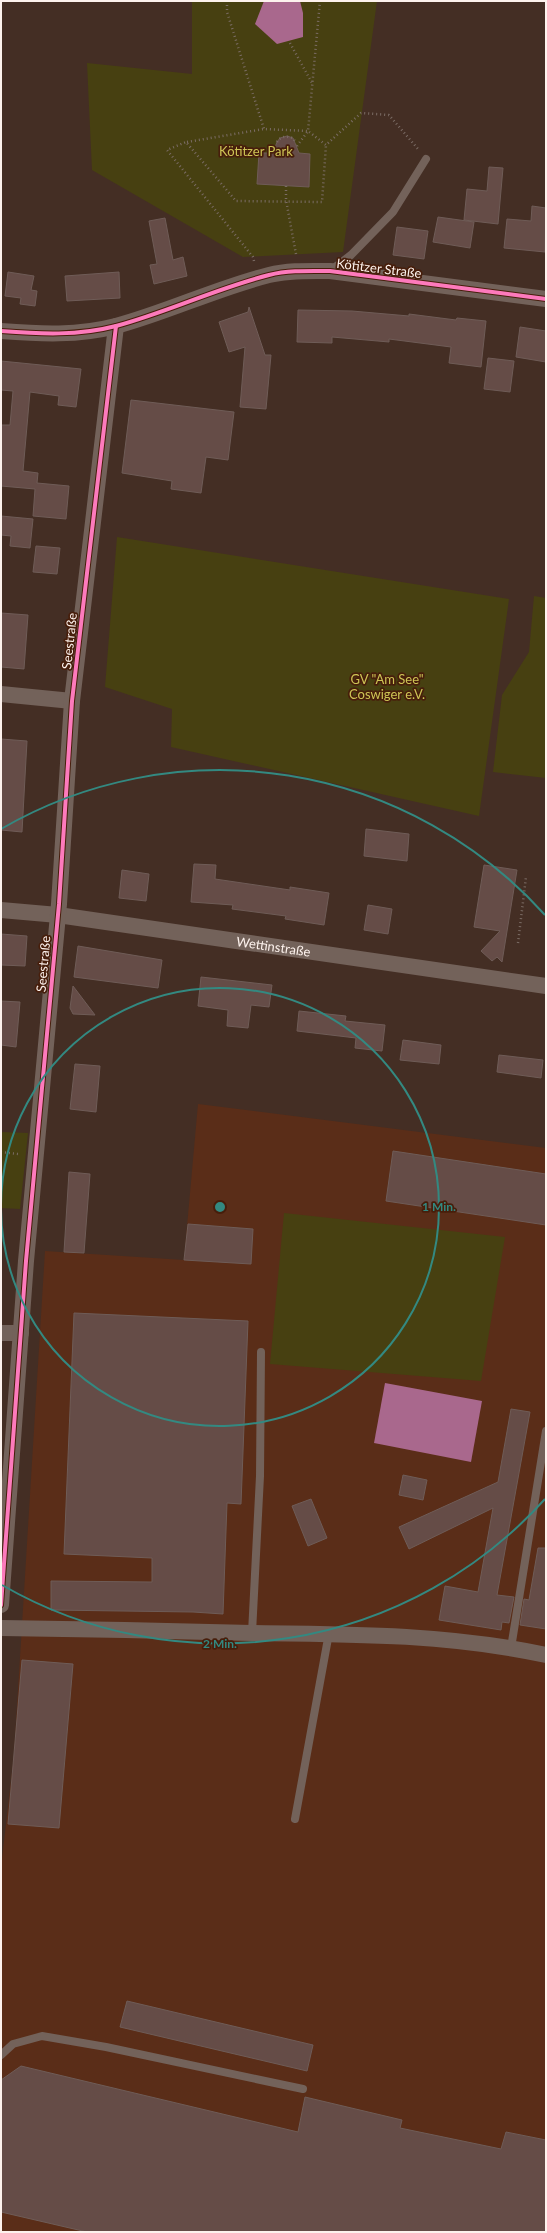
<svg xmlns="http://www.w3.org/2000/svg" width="547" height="2233" viewBox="0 0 547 2233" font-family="Lato,sans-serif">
<rect width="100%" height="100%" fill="#442e24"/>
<polygon fill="#5a2d18" points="198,1104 546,1148 546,2232 1,2232 1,1867 14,1755 45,1251 184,1260"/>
<g fill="#474011">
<polygon points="192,1 377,1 343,252 243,257 92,170 87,63 192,74"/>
<polygon points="117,537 509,599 479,816 171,747 172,709 105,687"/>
<polygon points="534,596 546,598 546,778 493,772 502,695 529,652"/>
<polygon points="1,1132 28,1133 20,1209 1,1208"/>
<polygon points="284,1213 505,1237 481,1381 270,1364"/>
</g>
<g fill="#a9688d">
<polygon points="264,1 300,1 303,13 303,37 277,44 255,24"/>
<polygon points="385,1383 482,1401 471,1462 374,1443"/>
</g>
<g fill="#654c47" stroke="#6f5c57">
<polygon points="287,136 293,138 299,153 310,154 309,187 257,184 259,153 273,153 277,142 280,138"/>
<polygon points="489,167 503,168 498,224 464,220 467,189 487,191"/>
<polygon points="532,206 546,208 545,252 504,248 507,219 531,221"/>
<polygon points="438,217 474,222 470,248 433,242"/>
<polygon points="165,218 173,260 183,257 187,276 154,284 150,265 157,264 149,221"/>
<polygon points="397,227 428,231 424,259 393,255"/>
<polygon points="8,272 34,276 31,290 37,291 35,306 20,304 21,298 5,296"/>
<polygon points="119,272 120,298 67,301 65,276"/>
<polygon points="249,307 265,355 271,355 266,409 240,407 245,347 229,352 219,322 248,312"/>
<polygon points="298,310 352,311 409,316 409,314 456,320 457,318 486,321 481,367 449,363 451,347 389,339 389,342 332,337 332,343 297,342"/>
<polygon points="520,327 546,331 546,362 516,357"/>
<polygon points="488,358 514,361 510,392 484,389"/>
<polygon points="1,361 81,369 76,407 58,405 59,396 30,392 23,471 38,473 37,483 69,486 66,519 33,516 35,489 1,486 1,425 10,425 13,391 1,390"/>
<polygon points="131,400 234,412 228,460 206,457 201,493 171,489 172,481 122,473"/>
<polygon points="1,516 33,519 30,548 10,546 11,536 1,535"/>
<polygon points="36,546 60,548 57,574 33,572"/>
<polygon points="1,613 28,615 24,669 1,667"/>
<polygon points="1,739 27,741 22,832 1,830"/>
<polygon points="366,829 409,834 407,861 364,856"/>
<polygon points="194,864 216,865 215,879 290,890 290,887 329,893 324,925 285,919 286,916 232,909 233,905 191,902"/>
<polygon points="484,865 517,870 502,962 497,957 492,961 481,951 500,931 474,927"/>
<polygon points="122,870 149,874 146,901 119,898"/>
<polygon points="368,905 392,909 388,934 364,930"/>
<polygon points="1,934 27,936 25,966 1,965"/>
<polygon points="78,946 162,960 158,988 74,977"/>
<polygon points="201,977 272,985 269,1007 251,1005 248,1028 227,1026 228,1010 198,1006"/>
<polygon points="73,986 95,1015 73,1014 70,1008"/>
<polygon points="1,1001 20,1002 16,1047 1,1045"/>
<polygon points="299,1011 346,1016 345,1021 385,1025 382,1051 355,1048 356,1038 297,1031"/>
<polygon points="403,1040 441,1045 439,1064 400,1060"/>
<polygon points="499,1055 543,1060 541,1078 497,1072"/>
<polygon points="75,1064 100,1066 96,1112 70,1109"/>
<polygon points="393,1151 546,1174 546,1225 386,1201"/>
<polygon points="69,1172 90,1174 84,1253 64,1252"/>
<polygon points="188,1224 253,1229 251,1264 184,1260"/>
<polygon points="74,1313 248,1321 241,1504 227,1503 223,1614 193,1612 51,1610 51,1581 152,1582 152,1558 64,1554"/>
<polygon points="511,1409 530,1412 497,1595 514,1597 509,1623 502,1622 501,1630 439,1620 445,1586 478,1592 493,1508 409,1549 399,1527 498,1482"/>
<polygon points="403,1475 427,1480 423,1500 399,1495"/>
<polygon points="311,1499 327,1538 308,1546 292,1506"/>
<polygon points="538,1548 546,1548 546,1629 520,1625 524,1599 529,1600"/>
<polygon points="22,1660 73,1664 59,1828 8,1824"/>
<polygon points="127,2001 313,2045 307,2071 120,2027"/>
<polygon points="21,2066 298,2132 305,2097 402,2120 400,2128 501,2149 506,2132 546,2140 546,2232 87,2232 1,2212 1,2080"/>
</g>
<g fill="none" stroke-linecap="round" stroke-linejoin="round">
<g stroke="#7b6c65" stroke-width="2.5" stroke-dasharray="1 3" stroke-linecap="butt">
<polyline points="227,1 227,12 264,129"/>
<polyline points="320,1 308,131 326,145 361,113 389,115 418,149"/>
<polyline points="290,43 312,83"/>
<polyline points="187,142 264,129 308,131"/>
<path d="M 277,142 C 281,136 286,136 293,138 L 296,143"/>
<polyline points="297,146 308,131"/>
<polyline points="286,186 286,200 296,254"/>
<polyline points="254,261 253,257 167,150 186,142 236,201 322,202 326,145"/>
<polyline points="518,943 526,877"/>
<polyline points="1,1152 18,1154"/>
</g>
<g stroke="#73625a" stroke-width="8">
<polyline points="330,271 351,255 393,212 426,159"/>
<polyline points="252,1633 260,1476 261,1352"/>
<polyline points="511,1648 546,1431"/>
<polyline points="295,1819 329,1633"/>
<polyline points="1,2055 13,2044 42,2036 106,2047 303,2089"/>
</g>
<g stroke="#73625a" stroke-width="16">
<path d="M 1,331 C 40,334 78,336 116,326 C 168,312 217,288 269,275 C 289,270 310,271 330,271 L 546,299"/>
<polyline points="1,694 72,701"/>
<path id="s1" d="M 1,910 L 58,915 L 546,986"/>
<polyline points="1,1333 21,1333"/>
<polyline points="1,1605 26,1261 59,904 72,701 116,326"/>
<path d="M 1,1628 C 85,1629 168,1631 252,1633 C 351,1634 449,1634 546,1655"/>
</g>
<g stroke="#471e0b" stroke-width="6">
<g id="cycleway">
<path d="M 1,331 C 40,334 78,336 116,326 C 168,312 217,288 269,275 C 289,270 310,271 330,271 L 546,299"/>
<polyline points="1,1605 26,1261 59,904 72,701 116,326"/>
</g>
</g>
<use href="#cycleway" stroke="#fd7abc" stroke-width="4"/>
</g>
<g fill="none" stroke="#338981" stroke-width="2">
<path d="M1 1205A219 219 0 1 1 1 1209"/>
<path d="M545 1499A437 437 0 0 1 2 1585M1 829A437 437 0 0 1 545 915"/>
</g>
<g text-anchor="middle" stroke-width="3.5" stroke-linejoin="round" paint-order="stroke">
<g font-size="13" fill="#cdc455" stroke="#471e0b">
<text x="256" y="156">Kötitzer Park</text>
<text x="387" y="684">GV "Am See"<tspan x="387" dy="15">Coswiger e.V.</tspan></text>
</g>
<g font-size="13" fill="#fdf2ed" stroke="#471e0b">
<text transform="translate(379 268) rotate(7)" y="5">Kötitzer Straße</text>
<text transform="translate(69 641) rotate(-84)" y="5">Seestraße</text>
<text dy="5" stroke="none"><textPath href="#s1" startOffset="275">Wettinstraße</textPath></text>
<text transform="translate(43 964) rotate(-85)" y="5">Seestraße</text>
</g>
</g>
<circle cx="220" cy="1207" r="6" fill="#338981" stroke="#471e0b" stroke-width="2"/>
<g font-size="12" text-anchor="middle" font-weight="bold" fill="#338981" stroke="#471e0b" stroke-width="3.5" stroke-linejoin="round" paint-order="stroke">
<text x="439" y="1211">1 Min.</text>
<text x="220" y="1648">2 Min.</text>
</g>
<rect width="547" height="2233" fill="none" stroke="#fdf2ed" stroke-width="4"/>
</svg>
